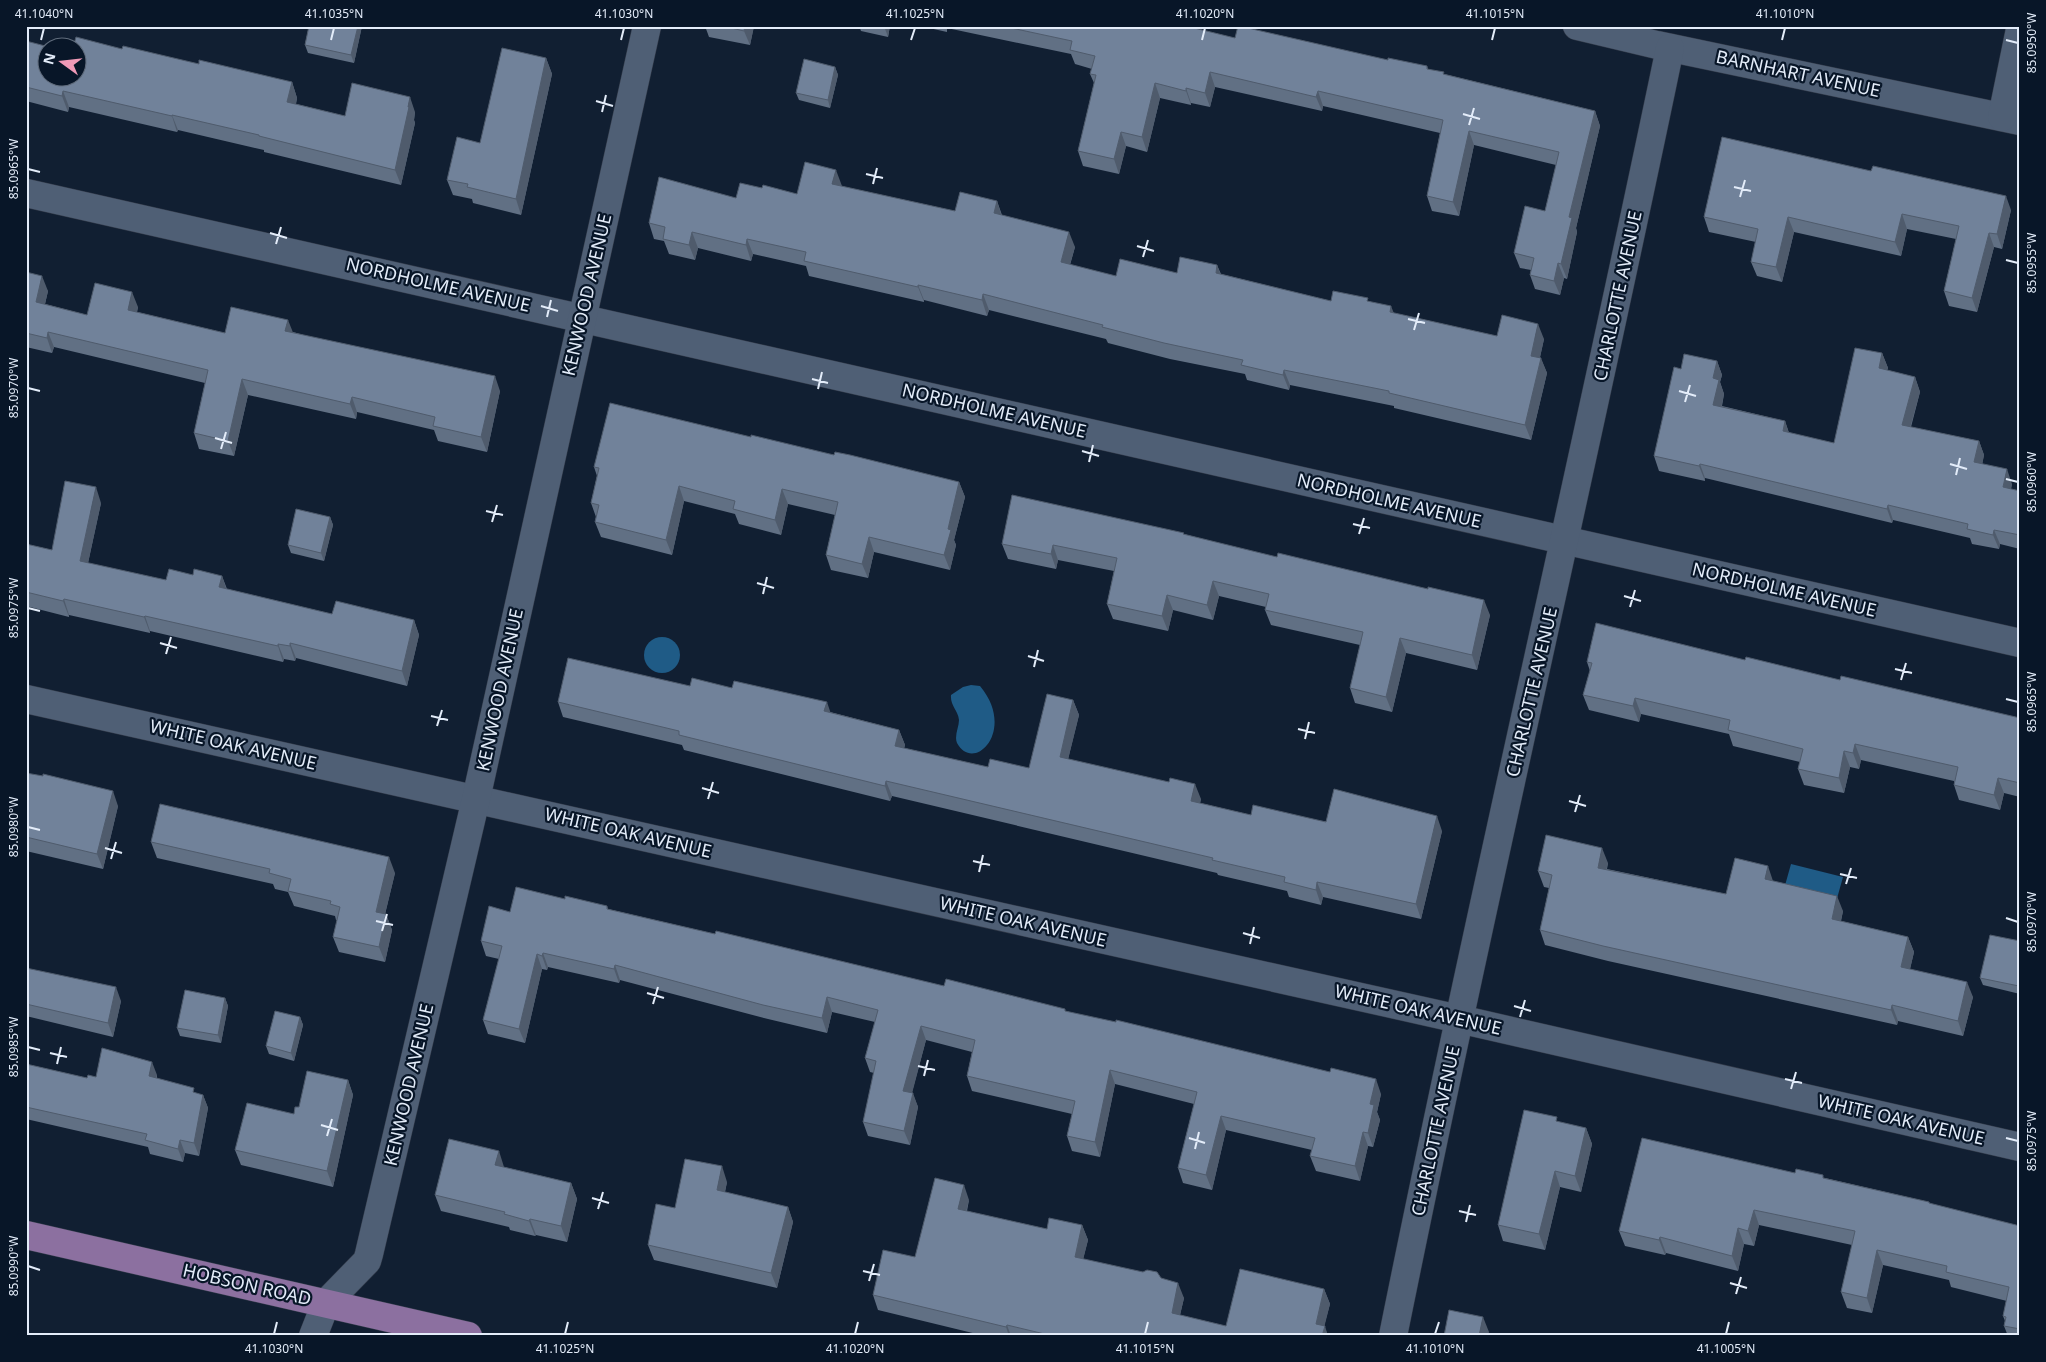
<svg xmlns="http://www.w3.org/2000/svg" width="2046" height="1362" viewBox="0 0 2046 1362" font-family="'Noto Sans',sans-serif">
<rect width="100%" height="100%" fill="#111f32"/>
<g fill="#1f5b86">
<circle cx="662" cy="655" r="18"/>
<path d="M 971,685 L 980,686 C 1017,730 974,774 957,743 C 954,736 959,727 959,720 C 958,710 950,706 951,695 L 963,687 Z"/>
<polygon points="1791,864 1843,877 1836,902 1784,889"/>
</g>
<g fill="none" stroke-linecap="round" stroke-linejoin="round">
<g stroke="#333b4a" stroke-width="29">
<g id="minor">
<polyline points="1577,26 1657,45 2020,121"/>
<polyline points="2002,117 2020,29"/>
<polyline points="26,193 2020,643"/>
<polyline points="26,699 1459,1019 2020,1147"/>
<polyline points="313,1336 326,1303 367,1261 369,1254 476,799 647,26"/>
<path d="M 1393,1336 C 1480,905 1581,478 1670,48"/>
</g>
</g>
<g stroke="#333b4a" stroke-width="29">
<polyline id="major" points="26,1235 468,1336"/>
</g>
<use href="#minor" stroke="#4f5f75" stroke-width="28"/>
<use href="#major" stroke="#8c70a0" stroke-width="28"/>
</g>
<g fill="#617084">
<polygon points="309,26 362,26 354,63 308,53 305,45"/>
<polygon points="478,26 488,26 488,28"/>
<polygon points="705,26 754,26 750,45 709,37"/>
<polygon points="859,26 890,26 888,37 861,31"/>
<polygon points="920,26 1186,26 1235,38 1427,66 1428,69 1444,74 1595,111 1600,126 1576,228 1577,232 1567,279 1564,278 1560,295 1535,289 1530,275 1531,270 1520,268 1514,253 1545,211 1556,165 1474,145 1459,216 1432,211 1427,196 1440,133 1323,106 1322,111 1215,87 1210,107 1191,103 1191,105 1160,98 1147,152 1126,146 1119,174 1083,166 1078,151 1094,83 1090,74 1092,69 1075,64 1071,54 947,28 947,32"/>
<polygon points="26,41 48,78 122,49 292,82 297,98 296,104 345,116 415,112 414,120 415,123 401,185 264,152 264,150 178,130 177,132 69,107 68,112 26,101"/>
<polygon points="546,58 552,74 521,215 473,203 472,199 453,195 447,180 480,143"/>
<polygon points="835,67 838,75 830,108 799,100 796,93"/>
<polygon points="841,186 955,211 997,201 1002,215 1075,247 1070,265 1116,276 1177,273 1217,265 1221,274 1331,301 1369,301 1394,313 1497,336 1544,339 1540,357 1547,373 1531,440 1394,408 1394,406 1290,385 1289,390 1247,380 1245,374 1170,359 1108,343 1106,339 989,310 987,316 924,300 924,302 809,276 806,266 753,254 751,261 698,248 695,260 669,254 664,241 654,239 649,223 736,198 762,188 797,194"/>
<polygon points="2011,210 2002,249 1994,247 1977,312 1949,306 1944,291 1956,239 1907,229 1901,256 1794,232 1782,282 1757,276 1751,262 1756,242 1709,232 1704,217"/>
<polygon points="26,272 48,291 45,304 87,315 138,307 137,312 225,333 293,332 500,391 487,452 438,441 434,430 357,412 356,419 248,395 234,456 199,449 194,433 205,383 54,347 52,353 26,347"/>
<polygon points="1882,353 1888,368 1887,370 1915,377 1920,392 1911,427 1979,441 1984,455 1982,464 2012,484 2011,489 2020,491 2020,549 2000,544 1999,549 1972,544 1970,538 1893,520 1892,523 1705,478 1705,481 1659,471 1654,456 1681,369 1717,361 1722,375 1720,382 1724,394 1722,406 1785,421 1789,433 1834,443"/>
<polygon points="751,437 959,482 965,497 954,540 956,545 950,570 874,552 868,578 831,570 826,555 835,515 788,504 781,535 739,524 735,514 684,501 672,555 601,537 595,522 596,517 591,503 597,476 594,467"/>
<polygon points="101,503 88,563 166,580 193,575 222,576 227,589 332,614 414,620 419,635 407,686 296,658 295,661 284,659 283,662 150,631 150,633 69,615 69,617 26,606 26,544 52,550"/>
<polygon points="330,517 333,525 324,561 291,553 288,545"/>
<polygon points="1184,533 1184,534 1490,615 1477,670 1406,653 1392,712 1355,703 1350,688 1360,645 1271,625 1265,610 1266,607 1219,596 1213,620 1173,610 1168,631 1113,619 1107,604 1114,571 1058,560 1056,569 1008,559 1002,544"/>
<polygon points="1745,660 2020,718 2020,797 2004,793 2000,810 1959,800 1954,785 1954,781 1861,760 1859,769 1850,767 1844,793 1804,785 1798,769 1800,762 1733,746 1729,734 1641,714 1639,722 1589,710 1583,695 1590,671 1587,662"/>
<polygon points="690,686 830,712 899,730 905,745 904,748 988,767 1029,768 1073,700 1079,715 1068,759 1201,799 1200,803 1251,815 1442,831 1421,919 1323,897 1321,905 1289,897 1287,891 1218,875 1217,873 892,796 890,801 684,750 682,745 563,717 558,702"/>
<polygon points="26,773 118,806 103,869 26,851"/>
<polygon points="151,842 395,873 385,914 386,914 392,930 385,962 339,952 333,937 337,920 336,920 335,916 294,906 288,892 275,889 273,884 157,858"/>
<polygon points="1608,863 1607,869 1726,894 1773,881 1843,911 1841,921 1908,937 1914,952 1910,969 1973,997 1963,1036 1898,1021 1897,1025 1608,961 1545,945 1540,930 1549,888 1544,887 1538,871"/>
<polygon points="565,899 607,906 608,909 715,934 944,986 1066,1011 1381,1094 1377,1112 1380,1120 1373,1147 1368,1146 1360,1181 1316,1171 1310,1156 1312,1150 1226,1130 1212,1190 1183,1183 1178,1168 1194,1104 1115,1084 1100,1157 1072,1151 1067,1136 1072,1114 972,1091 967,1076 972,1052 926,1040 912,1092 918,1107 910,1145 868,1136 863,1122 874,1073 870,1072 865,1058 875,1022 832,1012 827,1033 768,1019 620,980 619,983 548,967 547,970 542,969 525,1043 488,1034 483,1020 499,959 486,956 481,941 510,912"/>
<polygon points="2020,941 2020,994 1983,985 1980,978"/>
<polygon points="26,968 121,1001 113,1037 26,1016"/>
<polygon points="225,998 228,1006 221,1043 180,1036 177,1028"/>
<polygon points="300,1017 303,1025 294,1061 269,1054 266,1046"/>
<polygon points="26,1064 87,1078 157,1075 157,1078 195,1093 203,1095 208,1108 199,1156 185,1153 183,1162 150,1154 148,1147 26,1119"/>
<polygon points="348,1080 353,1095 333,1187 241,1165 235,1150 294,1114 299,1107"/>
<polygon points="1558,1122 1586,1128 1592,1144 1581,1192 1560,1187 1545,1250 1503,1241 1498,1225"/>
<polygon points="504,1167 571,1183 577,1199 567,1242 536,1235 535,1236 510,1230 509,1227 441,1211 435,1195"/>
<polygon points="1795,1173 1825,1178 1929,1202 1930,1204 2020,1226 2020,1336 2008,1336 2004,1326 2005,1321 2003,1316 2007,1301 1951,1287 1949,1280 1883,1265 1872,1313 1847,1308 1841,1292 1852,1245 1759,1225 1754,1246 1744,1244 1738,1271 1666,1253 1665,1255 1625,1246 1619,1231"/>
<polygon points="727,1182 725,1192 788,1207 793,1222 777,1288 654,1260 648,1245 675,1208"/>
<polygon points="969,1200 967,1211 1047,1229 1082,1225 1088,1240 1083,1259 1161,1278 1184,1298 1180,1315 1226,1326 1324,1289 1330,1304 1324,1326 1328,1336 985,1336 878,1310 873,1295 915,1257"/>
</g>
<g fill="#4f5b6c">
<polygon points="358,26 362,26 354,63 351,55"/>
<polygon points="745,26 754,26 750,45 744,31"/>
<polygon points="884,26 890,26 888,37"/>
<polygon points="546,58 552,74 521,215 516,199"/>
<polygon points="835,67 838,75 830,108 828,100"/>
<polygon points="1210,72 1215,87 1210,107 1205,93"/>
<polygon points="292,82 297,98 293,118 287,102"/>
<polygon points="1155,83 1160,98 1147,152 1142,137"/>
<polygon points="1186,88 1191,103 1191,105 1186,91"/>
<polygon points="63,91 69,107 68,112 62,96"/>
<polygon points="1318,91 1323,106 1322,111 1316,97"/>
<polygon points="410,97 415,112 414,120 415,123 401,185 395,170"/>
<polygon points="1595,111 1600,126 1576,228 1577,232 1567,279 1561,264 1569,217"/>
<polygon points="172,115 178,130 177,132 172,116"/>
<polygon points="1469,131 1474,145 1459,216 1453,202"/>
<polygon points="1121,132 1126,146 1119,174 1114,159"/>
<polygon points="836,170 842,186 838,199 832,184"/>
<polygon points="2006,196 2011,210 2002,249 1997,234"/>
<polygon points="997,201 1002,217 994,213"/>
<polygon points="1902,214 1907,229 1901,256 1895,242"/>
<polygon points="1788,217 1794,232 1782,282 1776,267"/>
<polygon points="692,232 698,248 695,260 689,245"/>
<polygon points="1069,232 1075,247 1066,278 1061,262"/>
<polygon points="1989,233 1994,247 1977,312 1972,298"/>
<polygon points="747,239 753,254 751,261 746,245"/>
<polygon points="1558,263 1564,278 1560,295 1554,281"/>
<polygon points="1217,265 1223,281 1216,273"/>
<polygon points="42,276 48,291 42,317 36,302"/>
<polygon points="918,285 924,300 924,302 918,287"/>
<polygon points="132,292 138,307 134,325 128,310"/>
<polygon points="983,294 989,310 987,316 982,300"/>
<polygon points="1391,306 1397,321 1390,312"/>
<polygon points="288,320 294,335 285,331"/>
<polygon points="1538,324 1544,339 1537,371 1531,356"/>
<polygon points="48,332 54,347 52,353 47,338"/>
<polygon points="1882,353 1888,368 1884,382 1879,368"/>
<polygon points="1541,358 1547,373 1531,440 1525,425"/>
<polygon points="1717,361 1722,375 1720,382 1724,394 1719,419 1713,405 1713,378"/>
<polygon points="1284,370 1290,385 1289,390 1283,375"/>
<polygon points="495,376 500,391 487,452 481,437"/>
<polygon points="1915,377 1920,392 1907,439 1902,425"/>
<polygon points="242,379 248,395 234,456 228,441"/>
<polygon points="352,397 357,412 356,419 350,404"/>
<polygon points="1785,421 1790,436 1783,431"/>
<polygon points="1979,441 1984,455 1980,477 1974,462"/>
<polygon points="1700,464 1705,478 1705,481 1699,466"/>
<polygon points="2007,469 2012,484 2008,502 2003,487"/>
<polygon points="959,482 965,497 954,540 956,545 950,570 944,555 948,529"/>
<polygon points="679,486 684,501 672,555 666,540"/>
<polygon points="96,487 101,503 85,577 80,561"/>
<polygon points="782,489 788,504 781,535 775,520"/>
<polygon points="1888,505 1893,520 1892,523 1887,509"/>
<polygon points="330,517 333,525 324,561 321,553"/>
<polygon points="1994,530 2000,544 1999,549 1993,535"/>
<polygon points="869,537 874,552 868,578 862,564"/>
<polygon points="1053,545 1058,560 1056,569 1051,554"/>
<polygon points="222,576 227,591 219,587"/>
<polygon points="1213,581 1219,596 1213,620 1207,605"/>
<polygon points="1167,595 1173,610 1168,631 1162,616"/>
<polygon points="64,599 69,615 69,617 63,601"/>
<polygon points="1484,600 1490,615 1477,670 1472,655"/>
<polygon points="145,616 150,631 150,633 144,617"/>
<polygon points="414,620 419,635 407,686 402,671"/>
<polygon points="1400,638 1406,653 1392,712 1386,697"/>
<polygon points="290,643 296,658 295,661 290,646"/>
<polygon points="278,644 284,659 283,662 278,646"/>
<polygon points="1635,698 1641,714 1639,722 1633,706"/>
<polygon points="1073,700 1079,715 1065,772 1060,757"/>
<polygon points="827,702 832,717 824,711"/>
<polygon points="899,730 905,745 901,761 895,746"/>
<polygon points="1855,744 1861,760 1859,769 1853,753"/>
<polygon points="1844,751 1850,767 1844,793 1839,778"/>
<polygon points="1998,778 2004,793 2000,810 1994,795"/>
<polygon points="886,781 892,796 890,801 885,786"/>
<polygon points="1195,784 1201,799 1197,816 1191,801"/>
<polygon points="113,791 118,806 103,869 97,854"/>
<polygon points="1437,816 1442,831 1421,919 1416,904"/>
<polygon points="1602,848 1608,863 1603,883 1598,868"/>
<polygon points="389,857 395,873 382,927 376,912"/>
<polygon points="1768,866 1773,881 1765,879"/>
<polygon points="1317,882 1323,897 1321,905 1316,890"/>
<polygon points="1837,896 1843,911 1838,934 1832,919"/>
<polygon points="386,914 392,930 385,962 379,947"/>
<polygon points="1908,937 1914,952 1907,982 1901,967"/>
<polygon points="543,953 548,967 547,970 542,956"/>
<polygon points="537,954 542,969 525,1043 519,1029"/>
<polygon points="615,965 620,980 619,983 614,969"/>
<polygon points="1967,982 1973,997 1963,1036 1958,1021"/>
<polygon points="116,987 121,1001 113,1037 108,1023"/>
<polygon points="827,997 832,1012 827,1033 822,1018"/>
<polygon points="225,998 228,1006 221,1043 218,1035"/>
<polygon points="1892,1005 1898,1021 1897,1025 1891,1010"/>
<polygon points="300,1017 303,1025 294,1061 291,1053"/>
<polygon points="921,1026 926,1040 909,1105 903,1091"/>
<polygon points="152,1062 157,1075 153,1090 149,1076"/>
<polygon points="1110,1070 1115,1084 1100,1157 1095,1142"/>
<polygon points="1376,1079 1381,1094 1377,1112 1380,1120 1373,1147 1368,1133 1370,1104"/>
<polygon points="348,1080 353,1095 333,1187 327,1171"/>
<polygon points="913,1093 918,1107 910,1145 904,1131"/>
<polygon points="203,1095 208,1108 199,1156 194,1143"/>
<polygon points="1221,1116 1226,1130 1212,1190 1206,1175"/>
<polygon points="1586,1128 1592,1144 1581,1192 1575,1176"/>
<polygon points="1363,1132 1368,1146 1360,1181 1355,1166"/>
<polygon points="180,1140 185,1153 183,1162 178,1149"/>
<polygon points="499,1151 504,1167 501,1181 495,1165"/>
<polygon points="722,1166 727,1182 722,1205 717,1190"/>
<polygon points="1555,1171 1560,1187 1545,1250 1539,1234"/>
<polygon points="571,1183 577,1199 567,1242 561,1226"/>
<polygon points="964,1185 969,1200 963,1224 958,1209"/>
<polygon points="788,1207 793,1222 777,1288 771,1273"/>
<polygon points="1754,1210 1759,1225 1754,1246 1748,1231"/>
<polygon points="530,1219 536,1235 535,1236 529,1221"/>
<polygon points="1082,1225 1088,1240 1080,1272 1075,1257"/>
<polygon points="1738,1228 1744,1244 1738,1271 1732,1256"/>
<polygon points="1660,1237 1666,1253 1665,1255 1659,1240"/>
<polygon points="1877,1250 1883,1265 1872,1313 1867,1298"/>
<polygon points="1178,1283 1184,1298 1177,1328 1172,1313"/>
<polygon points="1324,1289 1330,1304 1322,1336 1316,1324"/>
<polygon points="1483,1317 1489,1332 1488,1336 1479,1336"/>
<polygon points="1007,1325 1011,1336 1009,1336 1006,1327"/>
<polygon points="1325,1326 1328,1336 1322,1336"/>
</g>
<g fill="#71829a" stroke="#4f5b6c">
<polygon points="309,26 358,26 351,55 305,45"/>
<polygon points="723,26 745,26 744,31"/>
<polygon points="1002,26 1186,26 1235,38 1238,26 1239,26 1388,60 1388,58 1427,66 1427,69 1444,72 1443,74 1595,111 1569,217 1572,218 1561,264 1558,263 1554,281 1530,275 1534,258 1514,253 1525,206 1545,211 1559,152 1469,131 1453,202 1427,196 1443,120 1318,91 1316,97 1210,72 1205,93 1186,88 1186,91 1155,83 1142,137 1121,132 1114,159 1078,151 1096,75 1090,74 1095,56 1070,50 1072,41"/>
<polygon points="76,37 122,49 123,46 199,64 199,60 292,82 287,102 345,116 352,83 410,97 408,107 409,107 395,170 259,136 259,135 172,115 172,116 63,91 62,96 26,87 26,41 53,48 48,48 48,78 78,78 78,48 73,48"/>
<polygon points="502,48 546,58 516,199 467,187 468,184 447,180 457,137 480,143"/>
<polygon points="804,59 835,67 828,100 796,93"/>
<polygon points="1722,137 1871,171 1873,166 2006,196 1997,234 1989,233 1972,298 1944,291 1959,226 1902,214 1895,242 1788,217 1776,267 1751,262 1758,229 1704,217"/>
<polygon points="805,162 836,170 832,184 955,211 960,192 997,201 994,213 1069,232 1061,262 1116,276 1120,259 1177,273 1180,257 1217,265 1216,273 1331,301 1333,291 1368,298 1367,301 1391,306 1390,312 1497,336 1502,315 1538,324 1531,356 1541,358 1525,425 1389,393 1389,391 1284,370 1283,375 1241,365 1243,360 1164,343 1102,327 1103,325 983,294 982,300 918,285 918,287 804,261 806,252 747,239 746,245 692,232 689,245 663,239 665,227 649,223 659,177 736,198 740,183 762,188 763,185 797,194"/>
<polygon points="26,272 42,276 36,302 87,315 95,283 132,292 128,310 225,333 231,307 288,320 285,331 495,376 481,437 433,426 435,417 352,397 350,404 242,379 228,441 194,433 208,370 48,332 47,338 26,333"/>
<polygon points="1855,348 1882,353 1879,368 1915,377 1902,425 1979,441 1974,462 2007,469 2003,487 2020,491 2020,535 1994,530 1993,535 1967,529 1968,524 1888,505 1887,509 1700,464 1699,466 1654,456 1674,367 1681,369 1684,354 1717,361 1713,378 1719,380 1713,405 1785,421 1783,431 1834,443"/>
<polygon points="610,403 751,437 751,435 834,455 835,452 850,455 959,482 948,529 951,530 944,555 869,537 862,564 826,555 838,502 782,489 775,520 733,509 735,501 679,486 666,540 595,522 599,505 591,503 599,468 594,467"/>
<polygon points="65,481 96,487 80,561 166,580 169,569 193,575 194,569 222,576 219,587 332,614 336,601 414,620 402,671 290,643 290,646 278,644 278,646 145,616 144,617 64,599 63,601 26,592 26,544 52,550"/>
<polygon points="1012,495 1184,533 1183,534 1277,557 1278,553 1428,589 1428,587 1484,600 1472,655 1400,638 1386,697 1350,688 1363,632 1265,610 1269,594 1213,581 1207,605 1167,595 1162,616 1107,604 1117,558 1053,545 1051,554 1002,544"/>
<polygon points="296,509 330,517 321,553 288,545"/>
<polygon points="1596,623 1745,660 1746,657 1840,680 1841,676 2020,718 2020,783 1998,778 1994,795 1954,785 1958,767 1855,744 1853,753 1844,751 1839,778 1798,769 1803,749 1728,730 1730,720 1635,698 1633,706 1583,695 1592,663 1587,662"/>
<polygon points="568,658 690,686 692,678 732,688 734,681 827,702 824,711 899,730 895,746 988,767 990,759 1029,768 1047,694 1073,700 1060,757 1169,782 1170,778 1195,784 1191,801 1251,815 1253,805 1326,822 1334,789 1437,816 1416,904 1317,882 1316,890 1284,882 1285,877 1212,860 1213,858 886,781 885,786 679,735 679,731 558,702"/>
<polygon points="26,773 43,776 43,774 113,791 97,854 26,837"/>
<polygon points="160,804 389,857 376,912 386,914 379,947 333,937 340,907 330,904 331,901 288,891 291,879 269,873 270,869 151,842"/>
<polygon points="1546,835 1602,848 1598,868 1726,894 1735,858 1768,866 1765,879 1837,896 1832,919 1908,937 1901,967 1967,982 1958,1021 1892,1005 1891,1010 1603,946 1540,930 1552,875 1538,871"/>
<polygon points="516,887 565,899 565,896 607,906 607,909 715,934 716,931 944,986 946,979 1065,1009 1065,1011 1116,1022 1116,1020 1330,1072 1331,1068 1376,1079 1370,1104 1374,1105 1368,1133 1363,1132 1355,1166 1310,1156 1315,1138 1221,1116 1206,1175 1178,1168 1197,1092 1110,1070 1095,1142 1067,1136 1075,1101 967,1076 975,1040 921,1026 903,1091 913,1093 904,1131 863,1122 876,1061 865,1058 878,1010 827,997 822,1018 763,1005 615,965 614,969 543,953 542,956 537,954 519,1029 483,1020 502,946 481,941 489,906 510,912"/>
<polygon points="1990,935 2020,941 2020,982 2019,986 1980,978"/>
<polygon points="26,968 116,987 108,1023 26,1004"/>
<polygon points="185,990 225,998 218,1035 177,1028"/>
<polygon points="275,1011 300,1017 291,1053 266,1046"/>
<polygon points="102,1048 152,1062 149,1076 194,1088 193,1092 203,1095 194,1143 180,1140 178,1149 145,1140 147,1134 26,1107 26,1064 87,1078 88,1075 96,1077"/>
<polygon points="307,1071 348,1080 327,1171 235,1150 247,1103 294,1114 295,1107 299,1107"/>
<polygon points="1524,1110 1557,1117 1556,1121 1586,1128 1575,1176 1555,1171 1539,1234 1498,1225"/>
<polygon points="1642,1138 1795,1173 1796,1169 1823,1175 1823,1178 1929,1202 1929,1203 2020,1226 2020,1329 2004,1326 2006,1317 2003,1316 2009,1287 1946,1272 1947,1266 1877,1250 1867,1298 1841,1292 1855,1231 1754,1210 1748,1231 1738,1228 1732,1256 1660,1237 1659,1240 1619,1231"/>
<polygon points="449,1139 499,1151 495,1165 571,1183 561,1226 530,1219 529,1221 504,1214 505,1212 435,1195"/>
<polygon points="685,1159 722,1166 717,1190 788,1207 771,1273 648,1245 656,1204 675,1208"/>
<polygon points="935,1178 964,1185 958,1209 1047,1229 1049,1218 1082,1225 1075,1257 1143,1272 1147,1270 1157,1272 1161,1278 1178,1283 1172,1313 1226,1326 1240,1269 1324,1289 1316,1324 1325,1326 1322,1336 1053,1336 1007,1325 1006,1327 873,1295 883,1250 915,1257"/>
<polygon points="1449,1310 1483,1317 1479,1336 1444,1336"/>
</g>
<path fill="none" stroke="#e3ecf9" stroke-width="2" d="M 41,40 L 44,28M 331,40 L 334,28M 621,40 L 624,28M 911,40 L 915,28M 1202,40 L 1205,28M 1492,40 L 1495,28M 1782,40 L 1785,28M 2006,40 L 2018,43M 596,101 L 613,106M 602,112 L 606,95M 1463,114 L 1480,119M 1469,125 L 1474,108M 28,169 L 40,172M 866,174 L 883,178M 873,184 L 877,168M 1734,187 L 1751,191M 1740,197 L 1745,180M 270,233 L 287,238M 276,244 L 281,227M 1137,246 L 1154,251M 1143,257 L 1148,240M 2006,260 L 2018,263M 541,306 L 558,311M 547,317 L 551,300M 1408,319 L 1425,323M 1414,330 L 1419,313M 812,379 L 828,383M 28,388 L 40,391M 818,389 L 822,372M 1679,391 L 1696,396M 1685,402 L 1690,385M 215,438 L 232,443M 221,449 L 226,432M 1082,451 L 1099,456M 1089,462 L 1093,445M 1950,464 L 1967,469M 1956,475 L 1960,458M 2006,479 L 2018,482M 486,511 L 503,515M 492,522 L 497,505M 1353,524 L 1370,528M 1359,534 L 1364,518M 757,583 L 774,588M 763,594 L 767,577M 1624,596 L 1641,601M 1630,607 L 1635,590M 28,608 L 40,611M 160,643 L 177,648M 166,654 L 171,637M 1028,656 L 1044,661M 1034,667 L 1038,650M 1895,669 L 1912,673M 1901,680 L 1906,663M 2006,699 L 2018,702M 431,716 L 448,720M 437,726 L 442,710M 1298,729 L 1315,733M 1305,739 L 1309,722M 702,788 L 719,793M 708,799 L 713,782M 1569,801 L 1586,806M 1575,812 L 1580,795M 28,827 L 40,830M 105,848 L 122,853M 111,859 L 116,842M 973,861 L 990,865M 979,872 L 983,855M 1840,874 L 1857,878M 1846,884 L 1851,868M 2006,918 L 2018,922M 376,921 L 393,925M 382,931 L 387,914M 1243,933 L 1260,938M 1250,944 L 1254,927M 647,993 L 664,998M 653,1004 L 658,987M 1514,1006 L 1531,1011M 1520,1017 L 1525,1000M 28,1047 L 40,1050M 50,1053 L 67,1057M 57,1064 L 61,1047M 918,1066 L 935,1070M 924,1076 L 928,1060M 1785,1079 L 1802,1083M 1791,1089 L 1796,1072M 321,1125 L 338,1130M 327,1136 L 332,1119M 1189,1138 L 1205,1143M 2006,1138 L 2018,1141M 1195,1149 L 1199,1132M 592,1198 L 609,1203M 598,1209 L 603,1192M 1459,1211 L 1476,1215M 1466,1222 L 1470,1205M 28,1266 L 40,1270M 863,1271 L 880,1275M 869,1281 L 874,1264M 1730,1283 L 1747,1288M 1736,1294 L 1741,1277M 274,1334 L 277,1322M 565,1334 L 568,1322M 855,1334 L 858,1322M 1145,1334 L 1148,1322M 1435,1334 L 1439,1322M 1726,1334 L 1729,1322"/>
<g text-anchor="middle" stroke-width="4.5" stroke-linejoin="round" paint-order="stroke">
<g font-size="18" fill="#e3ecf9" stroke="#081628">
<text transform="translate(1798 74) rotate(12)" y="6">BARNHART AVENUE</text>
<text transform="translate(438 285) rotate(13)" y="6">NORDHOLME AVENUE</text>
<text transform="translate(587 295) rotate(-77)" y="6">KENWOOD AVENUE</text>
<text transform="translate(1618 296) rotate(-78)" y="6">CHARLOTTE AVENUE</text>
<text transform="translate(994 411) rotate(13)" y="6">NORDHOLME AVENUE</text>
<text transform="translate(1389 501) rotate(13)" y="6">NORDHOLME AVENUE</text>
<text transform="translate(1784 590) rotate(13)" y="6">NORDHOLME AVENUE</text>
<text transform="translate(500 690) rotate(-78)" y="6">KENWOOD AVENUE</text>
<text transform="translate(1532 692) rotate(-77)" y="6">CHARLOTTE AVENUE</text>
<text transform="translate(233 745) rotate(13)" y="6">WHITE OAK AVENUE</text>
<text transform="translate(628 833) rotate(13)" y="6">WHITE OAK AVENUE</text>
<text transform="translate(1023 922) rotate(13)" y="6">WHITE OAK AVENUE</text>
<text transform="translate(1418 1010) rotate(13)" y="6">WHITE OAK AVENUE</text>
<text transform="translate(409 1085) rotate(-77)" y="6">KENWOOD AVENUE</text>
<text transform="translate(1901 1120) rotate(13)" y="6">WHITE OAK AVENUE</text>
<text transform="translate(1436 1131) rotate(-78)" y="6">CHARLOTTE AVENUE</text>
<text transform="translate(247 1285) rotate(13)" y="6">HOBSON ROAD</text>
</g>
</g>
<rect width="2046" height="1362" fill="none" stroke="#081628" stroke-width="55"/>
<g transform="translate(62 62) rotate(285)"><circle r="24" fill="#081628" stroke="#606c7c"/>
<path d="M0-4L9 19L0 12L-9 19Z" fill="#f09ab7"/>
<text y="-8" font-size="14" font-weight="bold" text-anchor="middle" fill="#e3ecf9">N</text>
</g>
<rect x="28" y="28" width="1990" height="1306" fill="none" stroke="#e3ecf9" stroke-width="2"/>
<g font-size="12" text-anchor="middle" fill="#e3ecf9">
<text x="44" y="18">41.1040°N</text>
<text x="334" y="18">41.1035°N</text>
<text x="624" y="18">41.1030°N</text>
<text x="915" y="18">41.1025°N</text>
<text x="1205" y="18">41.1020°N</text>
<text x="1495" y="18">41.1015°N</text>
<text x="1785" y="18">41.1010°N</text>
<text transform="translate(2032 43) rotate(-90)" y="4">85.0950°W</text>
<text transform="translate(14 169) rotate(-90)" y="4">85.0965°W</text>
<text transform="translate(2032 263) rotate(-90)" y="4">85.0955°W</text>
<text transform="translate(14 388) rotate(-90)" y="4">85.0970°W</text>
<text transform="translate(2032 482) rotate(-90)" y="4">85.0960°W</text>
<text transform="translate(14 608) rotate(-90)" y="4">85.0975°W</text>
<text transform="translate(2032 702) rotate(-90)" y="4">85.0965°W</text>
<text transform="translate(14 827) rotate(-90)" y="4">85.0980°W</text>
<text transform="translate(2032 922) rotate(-90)" y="4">85.0970°W</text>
<text transform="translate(14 1047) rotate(-90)" y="4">85.0985°W</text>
<text transform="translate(2032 1141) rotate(-90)" y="4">85.0975°W</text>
<text transform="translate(14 1266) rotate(-90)" y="4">85.0990°W</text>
<text x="274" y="1353">41.1030°N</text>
<text x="565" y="1353">41.1025°N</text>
<text x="855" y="1353">41.1020°N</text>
<text x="1145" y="1353">41.1015°N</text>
<text x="1435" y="1353">41.1010°N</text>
<text x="1726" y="1353">41.1005°N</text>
</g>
</svg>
